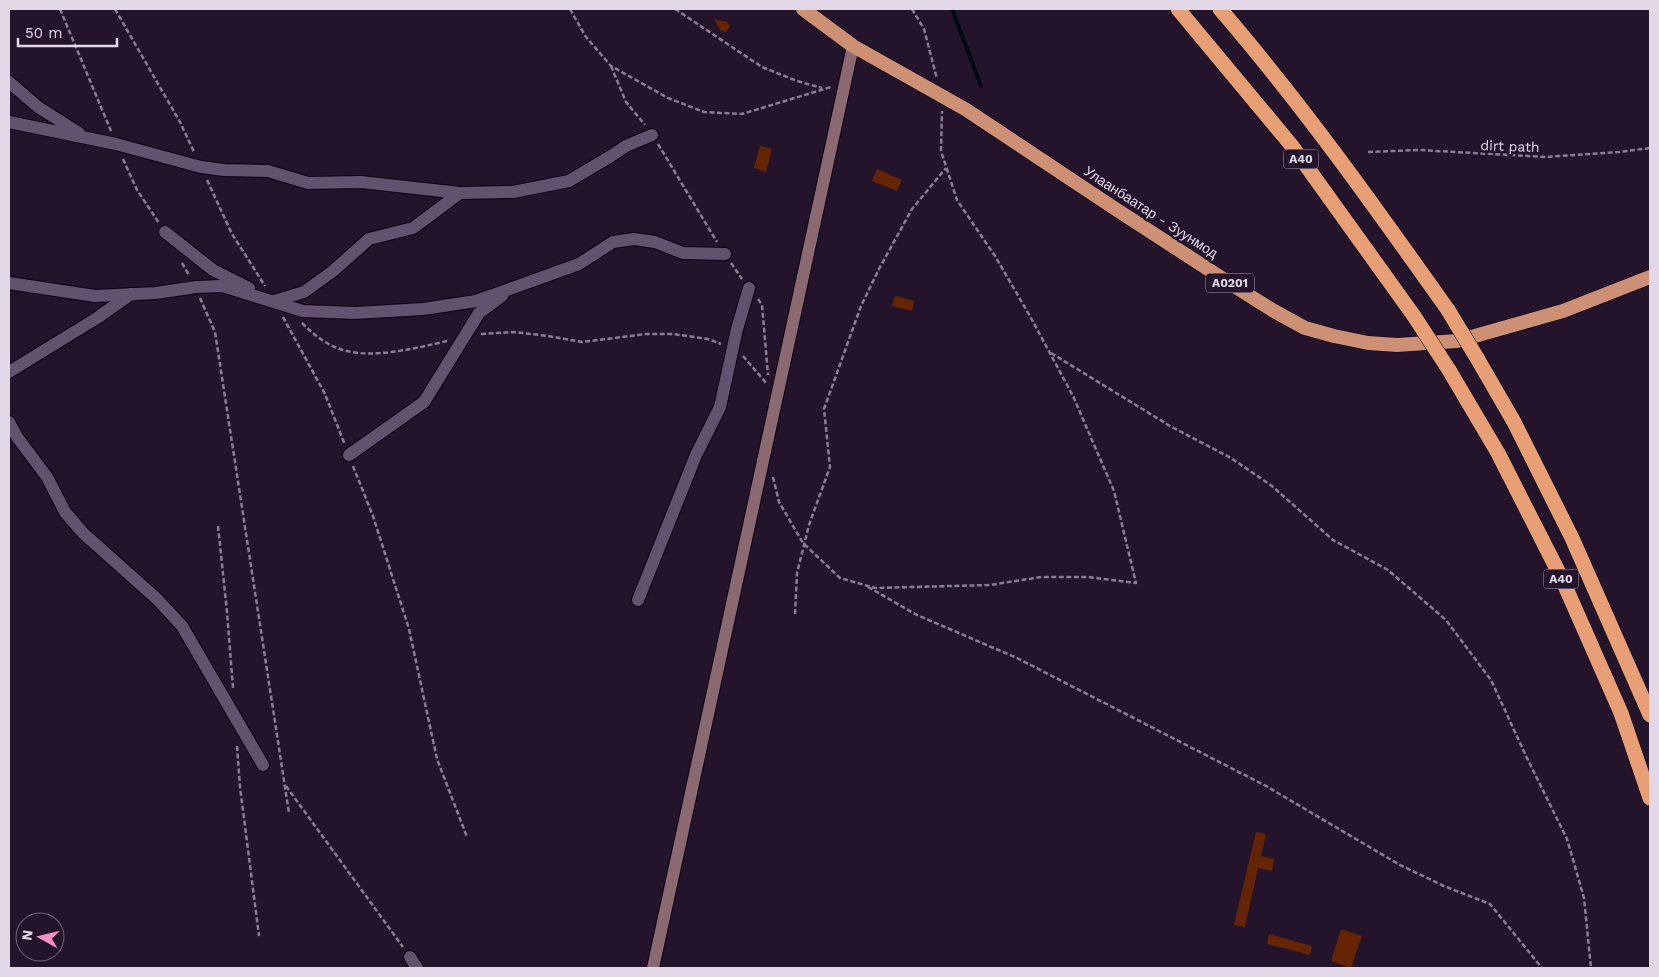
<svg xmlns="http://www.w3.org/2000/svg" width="1659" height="977" viewBox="0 0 1659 977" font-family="'Work Sans',sans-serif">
<rect width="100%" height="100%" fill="#23142c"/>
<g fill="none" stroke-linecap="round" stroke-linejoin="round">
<polyline stroke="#010a12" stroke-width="4" points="952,9 981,86"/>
</g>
<g fill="#652505">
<polygon points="714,19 727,22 730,26 728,30 726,32 721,31"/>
<polygon points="760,146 772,149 766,172 754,168"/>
<polygon points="877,169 902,180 897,191 872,181"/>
<polygon points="895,296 914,301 912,311 892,306"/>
<polygon points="1256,832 1266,834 1261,856 1274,859 1272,871 1258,868 1245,927 1234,925"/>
<polygon points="1341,929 1362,936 1351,968 1331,961"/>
<polygon points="1269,934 1312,946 1310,955 1267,944"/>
</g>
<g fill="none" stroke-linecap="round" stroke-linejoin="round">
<g stroke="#0c0214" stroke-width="14">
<g id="minor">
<polyline points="9,82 38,107 79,133"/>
<polyline points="9,122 116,144 201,167 224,170 268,171 308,183 361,182 460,193 513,192 569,181 611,156 626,146 652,135"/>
<polyline points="165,232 213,270 249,288"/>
<polyline points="9,283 95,296 156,293 196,287 222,286 303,311 355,313 423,309 476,301 579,264 613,242 634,239 655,242 683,253 725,254"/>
<polyline points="274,301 304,292 333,271 369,239 413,228 460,193"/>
<polyline points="9,372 97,318 131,294"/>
<polyline points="9,422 17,437 47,477 65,512 83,533 157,599 182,626 263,765"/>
<polyline points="349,455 424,402 479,313 502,296"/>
<polyline points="638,600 696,455 720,407 737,329 749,288"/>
<polyline points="410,957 417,968"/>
</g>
</g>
<g stroke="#0c0214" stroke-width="14">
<polyline id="secondary" points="653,968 853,46"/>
</g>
<g stroke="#0c0214" stroke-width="15">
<polyline id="trunk" points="803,9 853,46 965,109 1111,206 1234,286 1274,311 1305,328 1334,336 1368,343 1397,345 1457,341 1563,311 1650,277"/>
</g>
<g stroke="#0c0214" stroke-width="16">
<g id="motorway">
<polyline points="1178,9 1292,146 1414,316"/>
<path d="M 1220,9 C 1302,104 1375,207 1448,310"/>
<polyline points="1477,358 1514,422 1572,538 1650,715"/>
<polyline points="1449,370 1498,453 1562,579 1621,713 1650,798"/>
</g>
</g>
<g stroke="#897d90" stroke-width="2.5" stroke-dasharray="5 2.5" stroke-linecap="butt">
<polyline points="60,9 111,131"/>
<polyline points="115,9 180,122 194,152"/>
<polyline points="570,9 586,37 611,66 668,98 704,112 742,114 831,87"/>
<polyline points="675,9 762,67 797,81 822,88"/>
<polyline points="912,9 924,29 937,79"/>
<polyline points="611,66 626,102 645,125"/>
<polyline points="658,144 717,242"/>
<polyline points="1368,152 1419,150 1546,157 1619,152 1650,148"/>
<polyline points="123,159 137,190 159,223"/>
<polyline points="207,180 232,234 265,286"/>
<polyline points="182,263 189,275"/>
<polyline points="731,263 742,279"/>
<polyline points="200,298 215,332 289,813"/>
<polyline points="758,299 762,305 768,375"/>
<polyline points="283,317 325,394 345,445"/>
<path d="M 302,323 C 313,334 325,344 340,349 C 370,360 417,348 447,341"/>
<polyline points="481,334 514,332 548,336 582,342 646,334 673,334 708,339 721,344"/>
<polyline points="1051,353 1170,426 1231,458 1272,486 1333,540 1388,570 1446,620 1491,680 1526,756 1567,839 1584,898 1591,968"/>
<polyline points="743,356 767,384"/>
<polyline points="353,466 373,516 409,629 437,759 467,837"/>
<polyline points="773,477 779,502 803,543 840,578 875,588 990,585 1041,577 1088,577 1136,583 1114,491 1073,396 1031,318 995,256 957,200 941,151 942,111"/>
<polyline points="218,526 227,612 233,688"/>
<polyline points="868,587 917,615 1017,658 1266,786 1400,865 1444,886 1490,904 1542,968"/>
<polyline points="795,614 797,573 809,525 830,467 824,409 861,306 879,269 912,209 946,168"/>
<polyline points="237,746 240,787 259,936"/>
<polyline points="286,786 403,947"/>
</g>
<use href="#minor" stroke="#63526e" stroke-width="12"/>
<use href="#secondary" stroke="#8b6970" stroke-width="12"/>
<use href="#trunk" stroke="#ce9074" stroke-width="14"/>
<use href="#motorway" stroke="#e99f76" stroke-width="15"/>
<g stroke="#0c0214" stroke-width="16" stroke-linecap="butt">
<g id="motorway-bridge">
<polyline points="1448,310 1477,358"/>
<polyline points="1414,316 1449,370"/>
</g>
</g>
<use href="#motorway-bridge" stroke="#e99f76" stroke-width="15"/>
</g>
<g text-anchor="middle" stroke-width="5" stroke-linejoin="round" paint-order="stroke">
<g fill="#23142c" stroke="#a99db0" stroke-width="1">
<rect x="1283.5" y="149.5" width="35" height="19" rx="4"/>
<rect x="1206" y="273.5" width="48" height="19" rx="4"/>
<rect x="1543.5" y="569.5" width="35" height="19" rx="4"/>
</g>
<g font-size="12" font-weight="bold" fill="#e2d8e8">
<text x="1301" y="163">A40</text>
<text x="1230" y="287">A0201</text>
<text x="1561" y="583">A40</text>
</g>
<g font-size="14" fill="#e2d8e8" stroke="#23142c">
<text transform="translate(1510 146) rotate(2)" y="5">dirt path</text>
<text transform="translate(1151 212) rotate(33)" y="5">Улаанбаатар - Зуунмод</text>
</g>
</g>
<rect width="1659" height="977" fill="none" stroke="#e2d8e8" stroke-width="20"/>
<g transform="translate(40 937) rotate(278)"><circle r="24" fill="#23142c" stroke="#6f6277"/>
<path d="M0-4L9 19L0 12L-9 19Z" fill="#f98fc9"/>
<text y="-8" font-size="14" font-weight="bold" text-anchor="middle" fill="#e2d8e8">N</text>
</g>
<path d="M18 38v8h99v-8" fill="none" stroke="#e2d8e8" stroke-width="2.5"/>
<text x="25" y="38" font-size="15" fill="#e2d8e8" stroke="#23142c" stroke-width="4" paint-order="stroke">50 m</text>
</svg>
